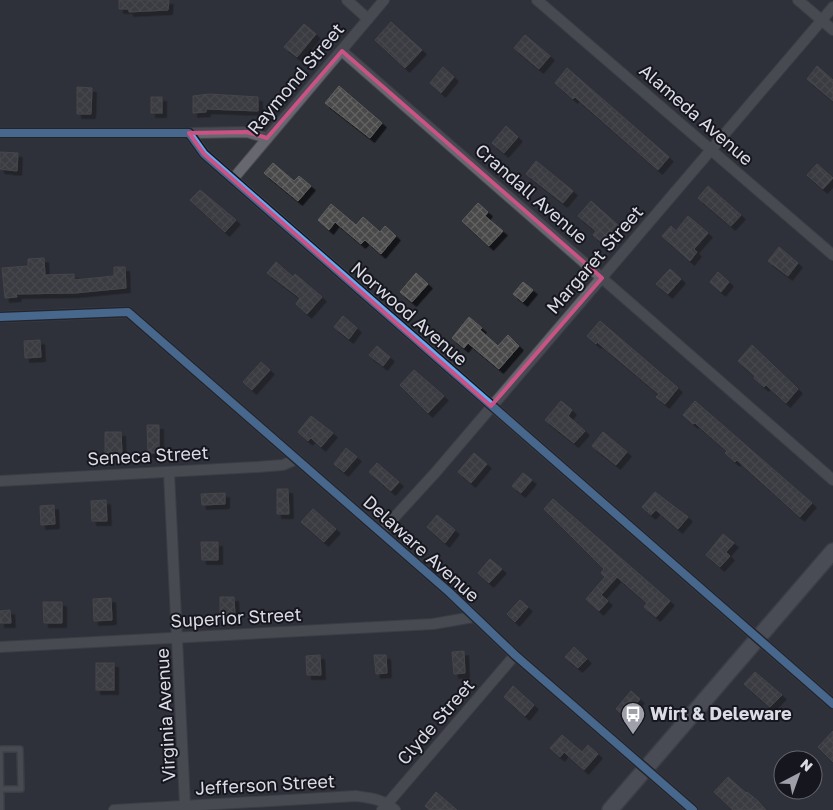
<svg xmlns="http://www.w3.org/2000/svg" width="833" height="810" viewBox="0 0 833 810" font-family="'Golos Text',sans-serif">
<defs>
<pattern id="building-cross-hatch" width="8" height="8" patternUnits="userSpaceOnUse" patternTransform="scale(1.25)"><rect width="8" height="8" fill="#4a494a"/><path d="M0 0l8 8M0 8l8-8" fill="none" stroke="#646364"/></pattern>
<filter id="shadow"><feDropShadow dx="4.5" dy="4.5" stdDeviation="0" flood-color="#0009"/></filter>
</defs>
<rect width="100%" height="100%" fill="#30323a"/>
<g fill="url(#building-cross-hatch)" stroke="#605f5f" filter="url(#shadow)">
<polygon points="119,0 169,0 168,10 129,12 129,9 119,9"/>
<polygon points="391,22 422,50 405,68 375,40"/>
<polygon points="304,24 316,34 297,57 284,47"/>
<polygon points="525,35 550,56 539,69 514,48"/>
<polygon points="817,66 833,80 833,101 807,79"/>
<polygon points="443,67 454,77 441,93 430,83"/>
<polygon points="567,68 669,157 658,170 575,97 573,99 555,83"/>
<polygon points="339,86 382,123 370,138 325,103"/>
<polygon points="77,87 92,88 91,114 77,114"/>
<polygon points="209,94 258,97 258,111 206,109 206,112 193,113 193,96"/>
<rect x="151" y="97" width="11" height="16"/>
<polygon points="506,126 518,137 504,153 492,143"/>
<polygon points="0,152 18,153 17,171 0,169"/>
<polygon points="536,161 573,191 563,203 526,174"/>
<polygon points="273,163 294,181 299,176 311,186 298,201 264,173"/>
<polygon points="817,164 833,178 823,189 807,175"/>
<polygon points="708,186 741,215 731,226 698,198"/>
<polygon points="200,190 236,220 225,232 190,200"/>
<polygon points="591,201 619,226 604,244 593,235 596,231 578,216"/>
<polygon points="478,203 488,212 485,216 503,231 489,246 462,221"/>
<polygon points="331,204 356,225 363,217 380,232 385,226 396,236 381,254 365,240 361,244 335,222 329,230 318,220"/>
<polygon points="688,216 708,233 694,249 697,252 690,261 662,236 671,226 676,231"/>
<polygon points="779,247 798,263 788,276 768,261"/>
<polygon points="44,258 45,275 74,274 74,280 114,276 114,267 125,267 126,288 75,293 16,294 17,297 5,298 2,268 28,266 28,259"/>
<polygon points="276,262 293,277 295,274 322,297 307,314 296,304 300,298 267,273"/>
<polygon points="670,269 681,279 668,294 656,284"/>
<polygon points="718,272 729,282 721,292 710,282"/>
<polygon points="416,273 428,284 412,302 400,292"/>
<polygon points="523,282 533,290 523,302 513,294"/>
<polygon points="343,316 357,328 349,339 334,327"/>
<polygon points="469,317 482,328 480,330 498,346 508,335 519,346 499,369 468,343 464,348 452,338"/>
<polygon points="600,321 678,388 665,404 656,397 659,394 597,342 596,344 587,336"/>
<polygon points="40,340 41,357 25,358 24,341"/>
<polygon points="752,345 798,389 786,403 766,385 764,387 754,378 755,376 738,361"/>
<polygon points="377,346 390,357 383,366 369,355"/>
<polygon points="261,362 270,370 252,390 243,382"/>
<polygon points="414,370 444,396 428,413 400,385"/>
<polygon points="561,401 572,410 568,416 585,431 574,443 545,420"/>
<polygon points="695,401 812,503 800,517 737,460 735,462 725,453 727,451 695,423 693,424 683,415"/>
<polygon points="311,416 333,433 321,447 311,438 308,441 298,432"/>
<polygon points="147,425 159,425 159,453 148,453"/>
<polygon points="105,432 121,432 122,454 105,454"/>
<polygon points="603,432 627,452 616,465 592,446"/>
<polygon points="346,448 357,457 344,472 334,464"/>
<polygon points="474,453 487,464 471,483 458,472"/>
<polygon points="377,463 399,482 391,491 369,472"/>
<polygon points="523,473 532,480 521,493 512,486"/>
<polygon points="277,489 288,489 289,514 277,514"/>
<polygon points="655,492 688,517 678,529 656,510 651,515 642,507"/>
<polygon points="225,493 225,504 202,505 201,494"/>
<polygon points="553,499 670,601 656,617 644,607 647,603 617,577 601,595 608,601 599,611 586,599 605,577 601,573 604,569 544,509"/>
<polygon points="106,500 107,521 92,521 91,501"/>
<polygon points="54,505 55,524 41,525 40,506"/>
<polygon points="313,509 336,529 324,542 301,522"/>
<polygon points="437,515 455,530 445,543 427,527"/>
<polygon points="723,534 734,543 726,552 730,556 720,567 706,555"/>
<polygon points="201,542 218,542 218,560 202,560"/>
<polygon points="490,559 502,569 489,583 478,573"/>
<polygon points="220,597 234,597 235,616 220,616"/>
<polygon points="111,598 112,620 94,621 93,599"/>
<polygon points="520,600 528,607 515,622 507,614"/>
<polygon points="43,602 62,602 62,623 44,623"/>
<polygon points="10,610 11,623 0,623 0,611"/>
<polygon points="574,647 587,659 578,668 565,657"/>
<polygon points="464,651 465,673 454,674 452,652"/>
<polygon points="320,655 321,675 307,675 306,656"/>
<polygon points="374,655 386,655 387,673 376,674"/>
<rect x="96" y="663" width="18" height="27"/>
<polygon points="755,672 782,695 770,707 744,684"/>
<polygon points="513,686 534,705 525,716 504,697"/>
<polygon points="631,691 640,699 625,717 616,709"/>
<polygon points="833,731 833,762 818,747"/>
<polygon points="562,735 582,752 588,745 598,754 584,770 564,752 560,757 550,748"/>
<polygon points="728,777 746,793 747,792 758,801 766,810 733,810 714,792"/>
<polygon points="436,792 457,810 430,810 425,806"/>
</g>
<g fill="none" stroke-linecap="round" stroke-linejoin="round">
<g stroke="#4c4d54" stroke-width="8">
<g id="service">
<polyline points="0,749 1,810"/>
<polyline points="2,789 21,789 20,749 2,749"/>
</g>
</g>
<g stroke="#4c4d54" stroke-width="12">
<g id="minor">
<polyline points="347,0 368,19"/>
<polyline points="537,0 833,255"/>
<polyline points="798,0 833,30"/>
<polyline points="342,51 833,480"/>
<polyline points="0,133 189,133 204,154 833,704"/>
<polyline points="189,133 247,132 267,138"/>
<polyline points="233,179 384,0"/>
<polyline points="0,317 128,312 449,592 515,655 693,810"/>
<polyline points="169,473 185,805"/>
<polyline points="0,481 257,467 283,465 297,459"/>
<polyline points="381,532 435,473 833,7"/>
<polyline points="0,647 433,624 473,617"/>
<path d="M 114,810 L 356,796 C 371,798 383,799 395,810"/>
<polyline points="382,810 515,655"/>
</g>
</g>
<g stroke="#4c4d54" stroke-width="18">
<polyline id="secondary" points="610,810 833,551"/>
</g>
<use href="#service" stroke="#67686f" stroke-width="5"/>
<use href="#minor" stroke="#67686f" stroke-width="10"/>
<use href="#secondary" stroke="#6c6e76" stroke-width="15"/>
<g stroke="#16171e" stroke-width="11">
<g id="cycleway">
<polyline points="0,133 189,133 204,154 833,704"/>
<polyline points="0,317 128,312 449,592 515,655 693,810"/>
</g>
</g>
<use href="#cycleway" stroke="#66a8f1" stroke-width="8"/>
</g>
<path d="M0 0H833V810H0ZM 342,51 L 602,278 L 491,406 L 204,154 L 189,133 L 247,132 L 267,138 Z" fill="#30323a" fill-opacity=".55" fill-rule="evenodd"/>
<path fill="none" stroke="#ca5284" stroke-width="4" stroke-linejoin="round" d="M 342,51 L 602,278 L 491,406 L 204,154 L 189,133 L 247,132 L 267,138 Z"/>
<defs>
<g id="bus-pin" transform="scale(1.25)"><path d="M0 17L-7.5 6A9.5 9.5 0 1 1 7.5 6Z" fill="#9fa0a9" stroke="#16171e"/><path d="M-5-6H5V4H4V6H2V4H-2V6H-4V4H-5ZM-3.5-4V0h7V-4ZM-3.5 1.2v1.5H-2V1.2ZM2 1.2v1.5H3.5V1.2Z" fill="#fff"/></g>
</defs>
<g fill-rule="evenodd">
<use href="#bus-pin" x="633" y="714"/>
</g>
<g text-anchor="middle" stroke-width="4" stroke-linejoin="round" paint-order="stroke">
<g font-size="18" fill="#dbdbe5" stroke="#16171e">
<text transform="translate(296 79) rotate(-50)" y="6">Raymond Street</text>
<text transform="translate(696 115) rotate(41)" y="6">Alameda Avenue</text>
<text transform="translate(531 194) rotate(41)" y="6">Crandall Avenue</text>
<text transform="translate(595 260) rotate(-49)" y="6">Margaret Street</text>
<text transform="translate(409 314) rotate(41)" y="6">Norwood Avenue</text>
<text transform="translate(148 456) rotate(-3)" y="6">Seneca Street</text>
<text transform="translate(421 549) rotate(42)" y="6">Delaware Avenue</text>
<text transform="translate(236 618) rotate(-3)" y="6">Superior Street</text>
<text transform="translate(166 715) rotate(-93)" y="6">Virginia Avenue</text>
<text transform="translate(436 722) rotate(-49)" y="6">Clyde Street</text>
<text transform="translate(265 785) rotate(-3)" y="6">Jefferson Street</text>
</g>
<g font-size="18" font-weight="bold" fill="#dbdbe5" stroke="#16171e" text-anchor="start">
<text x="650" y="720">Wirt &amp; Deleware</text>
</g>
</g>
<g transform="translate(798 775) rotate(41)"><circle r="24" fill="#16171e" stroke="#65656e"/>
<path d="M0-4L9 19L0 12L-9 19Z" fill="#9fa0a9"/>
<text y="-8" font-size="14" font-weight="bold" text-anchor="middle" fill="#dbdbe5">N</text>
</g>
</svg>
